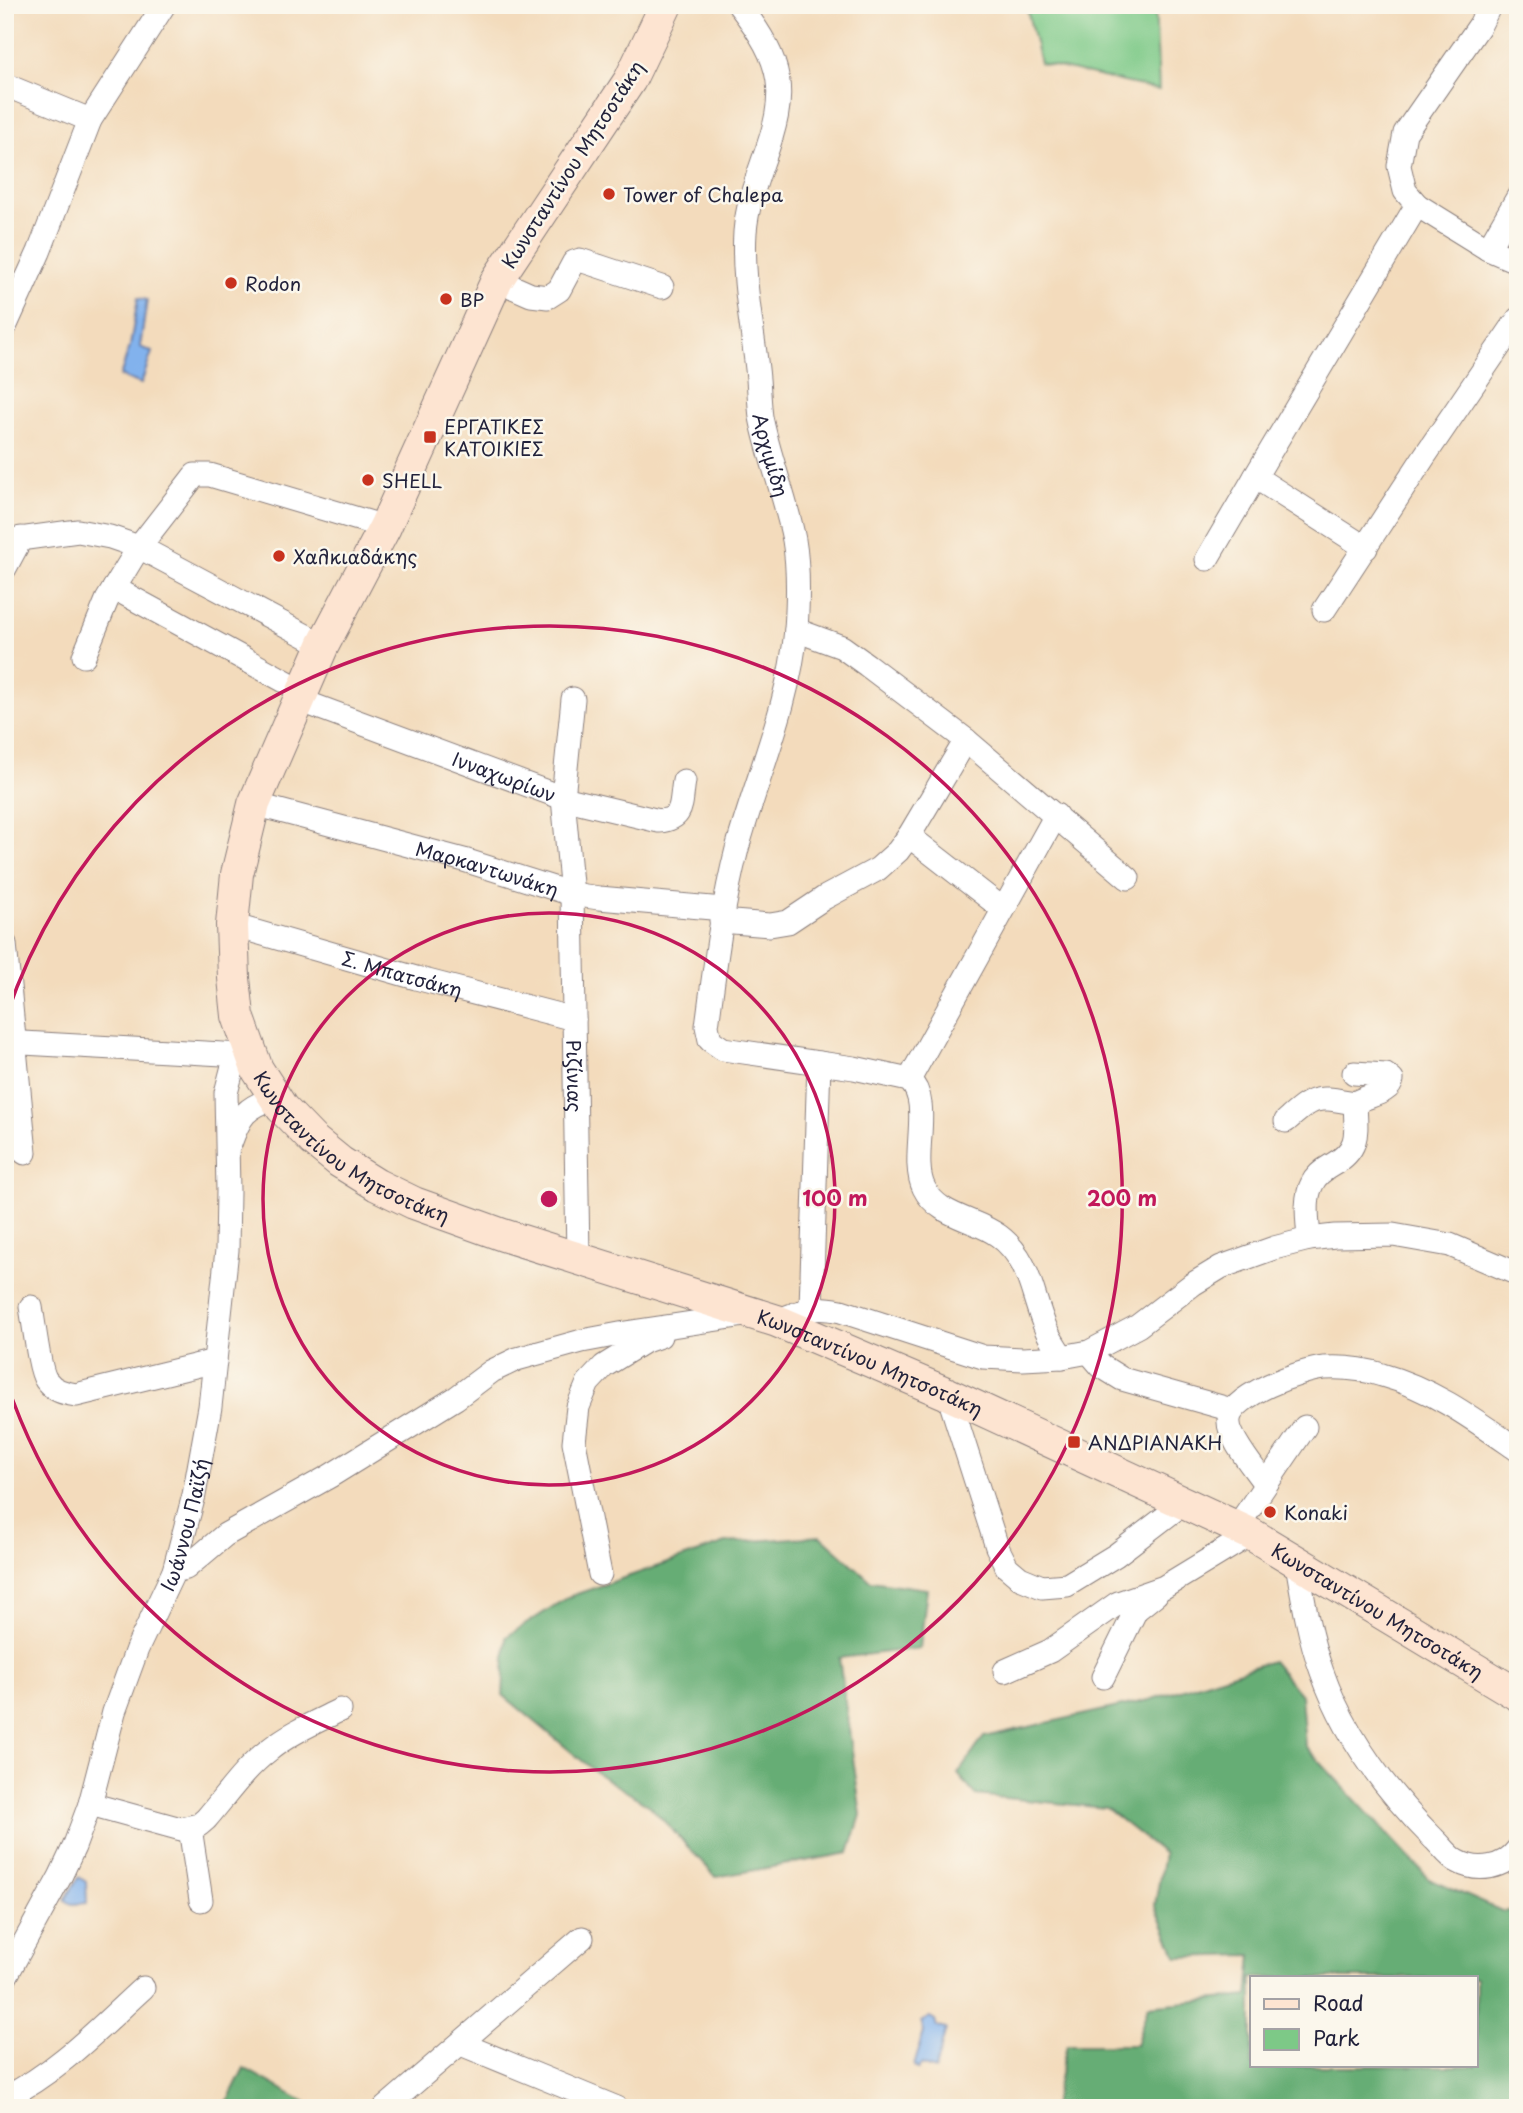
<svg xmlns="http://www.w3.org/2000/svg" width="1523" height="2113" viewBox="0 0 1523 2113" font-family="'Playpen Sans',sans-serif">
<rect width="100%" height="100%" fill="#fbf7ec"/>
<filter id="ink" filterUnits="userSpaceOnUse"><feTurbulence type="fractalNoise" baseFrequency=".0143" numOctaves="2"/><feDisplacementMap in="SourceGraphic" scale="14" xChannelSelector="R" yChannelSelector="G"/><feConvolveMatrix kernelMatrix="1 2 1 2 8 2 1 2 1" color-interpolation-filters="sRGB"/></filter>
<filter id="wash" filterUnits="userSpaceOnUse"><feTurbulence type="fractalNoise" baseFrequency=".00686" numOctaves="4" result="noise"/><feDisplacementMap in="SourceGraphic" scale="28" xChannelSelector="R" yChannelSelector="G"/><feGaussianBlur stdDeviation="1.57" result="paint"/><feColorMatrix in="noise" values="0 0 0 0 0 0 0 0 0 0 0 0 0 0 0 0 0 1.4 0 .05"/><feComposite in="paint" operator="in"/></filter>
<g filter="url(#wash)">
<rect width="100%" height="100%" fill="#f3dbbc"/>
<!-- green -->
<path fill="#7dc987" stroke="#507661" stroke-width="2" d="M 1026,5 L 1155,5 L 1159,90 L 1040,63 Z"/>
<!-- forest -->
<path fill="#66ad74" stroke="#446858" stroke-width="2" fill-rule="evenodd" d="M 821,1536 L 871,1581 L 927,1589 L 920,1648 L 839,1658 L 861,1815 L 849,1853 L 716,1877 L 650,1806 L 598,1774 L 503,1695 L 506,1637 L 568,1597 L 726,1543 Z
M 1272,1661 L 1301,1695 L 1305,1746 L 1429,1879 L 1504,1912 L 1518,1909 L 1518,2108 L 1052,2108 L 1067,2045 L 1136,2045 L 1148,2006 L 1248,1996 L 1252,1955 L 1177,1957 L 1155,1905 L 1164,1854 L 1106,1808 L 975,1795 L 958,1774 L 984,1737 L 1149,1700 ZM 1252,1978 L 1476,1978 L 1476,2066 L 1252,2066 Z
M 244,2068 L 305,2102 L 310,2108 L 224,2108 Z"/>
<!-- water -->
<path fill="#82b2ed" stroke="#526a94" stroke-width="2" d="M 138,298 L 147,300 L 140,347 L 152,352 L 141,384 L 120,376 L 130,346 Z
M 79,1877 L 86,1882 L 87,1903 L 72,1904 L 65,1900 Z
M 930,2017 L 935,2020 L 937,2027 L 946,2029 L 935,2070 L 921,2065 L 918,2069 L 914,2066 L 924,2032 L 921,2022 Z"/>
</g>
<g filter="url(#ink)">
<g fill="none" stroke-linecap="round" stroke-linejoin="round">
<!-- street casing -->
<g stroke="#8a7e7c" stroke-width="25">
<g id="street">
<path id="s1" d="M 739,5 C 784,63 789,92 763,161 C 755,184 747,207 745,232 C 742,278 752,325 757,369 C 759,385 759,401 761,417 C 769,458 786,498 794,540 C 799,569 798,600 796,629 C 790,704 757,776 737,849 C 722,907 715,966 707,1026 L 710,1040 L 723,1049 L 854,1068 L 909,1080 C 934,1102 909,1158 924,1188 C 938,1217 975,1218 999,1236 C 1031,1260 1031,1295 1046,1329 C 1050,1339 1057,1348 1062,1357"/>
<path d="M 1490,5 L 1480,25 L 1405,133 L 1399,166 L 1405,191 L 1417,205 L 1488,249 L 1518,262"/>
<path d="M 5,85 L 90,120"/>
<path d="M 1488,249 L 1518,197"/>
<path d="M 497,280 L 531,295 L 548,297 L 559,290 L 574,262 L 580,260 L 662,287"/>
<path d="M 5,327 L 39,252 L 90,120 L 164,5"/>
<path d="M 5,541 L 78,531 L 110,537 L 139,547 L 323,645"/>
<path d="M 1366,548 L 1255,477 L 1417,205"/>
<path d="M 1207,559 L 1255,477"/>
<path d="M 5,568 L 21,538"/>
<path d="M 114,588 L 303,691"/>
<path d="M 1324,610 L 1424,457 L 1518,319"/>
<path d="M 796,630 L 842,647 L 867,665 L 966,740 L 1128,878"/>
<path d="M 84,656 L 107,600 L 139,547 L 195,475 L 210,475 L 385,527"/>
<path id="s2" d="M 573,699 L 563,798 L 572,894 L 578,1257"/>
<path id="s3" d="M 299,700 L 563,798 L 659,821 C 685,819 680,803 684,781"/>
<path id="s4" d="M 254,804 L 464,860 L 572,894 L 599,898 L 723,909"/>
<path d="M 909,836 L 1003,909"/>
<path d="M 721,921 L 770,925 L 788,922 L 824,898 L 878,869 L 898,851 L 909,836 L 966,740"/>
<path id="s5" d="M 232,925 L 416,978 L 574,1019"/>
<path d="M 5,944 L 25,1153"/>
<path d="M 5,1042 L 241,1055"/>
<path d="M 909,1080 L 1056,815"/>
<path d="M 1286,1121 C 1316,1094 1317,1097 1355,1103"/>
<path d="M 230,1144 C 240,1116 245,1107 275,1098"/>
<path d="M 1309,1239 C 1308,1222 1304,1199 1312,1184 C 1316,1175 1323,1170 1332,1165 C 1361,1149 1356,1132 1355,1103 C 1367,1095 1390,1094 1392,1080 L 1386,1075 L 1354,1073"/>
<path d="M 31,1307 C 34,1323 39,1370 46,1380 C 54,1391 64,1393 76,1395 L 215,1361"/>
<path d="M 811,1307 L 819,1063"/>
<path d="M 777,1321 C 805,1310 811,1305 841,1311 L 983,1357 L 1023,1359 L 1062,1357 L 1089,1352 L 1138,1326 L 1193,1284 L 1221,1267 L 1274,1248 L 1309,1239 L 1335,1236 L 1393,1235 L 1450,1245 L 1518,1274"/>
<path d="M 1089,1352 L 1101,1366 L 1122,1379 L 1232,1410"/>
<path d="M 948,1394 L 997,1547 L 1007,1567 L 1020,1578 L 1042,1587 L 1067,1585 L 1116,1555 L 1185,1502"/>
<path d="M 1265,1484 C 1255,1469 1227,1437 1229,1420 C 1231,1395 1302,1370 1324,1368 C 1343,1367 1364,1369 1382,1375 C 1433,1389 1475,1420 1518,1450"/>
<path d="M 1237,1527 L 1305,1427"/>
<path d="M 1297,1563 C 1303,1599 1309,1637 1322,1672 C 1344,1735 1387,1792 1434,1839 C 1441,1845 1448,1856 1457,1861 C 1478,1873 1504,1868 1518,1849"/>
<path d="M 174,1571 L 186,1568 L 225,1535 L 330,1476 L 456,1398 L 492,1371 L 517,1359 L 582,1341 L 625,1333 L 752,1314"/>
<path d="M 600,1574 L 574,1442 L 578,1407 L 588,1383 L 604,1366 L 643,1342 L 660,1336"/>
<path d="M 1005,1671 L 1050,1651 L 1118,1603 L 1164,1587 L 1251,1534"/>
<path d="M 1103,1677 L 1136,1610 L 1156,1594"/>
<path d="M 90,1804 L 181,1829 L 199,1825 L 206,1819 C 226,1796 244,1769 269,1750 C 290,1733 316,1722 340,1710"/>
<path d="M 190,1828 L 201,1900"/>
<path id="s6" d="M 5,1978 L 60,1877 L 74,1847 L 90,1804 L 114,1712 L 137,1649 L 174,1571 L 194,1495 L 210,1407 L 227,1250 L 228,1191 L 226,1093 L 232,1070 L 247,1046"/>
<path d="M 461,2044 L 617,2108"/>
<path d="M 5,2098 C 58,2072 100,2027 143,1988"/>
<path d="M 385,2108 L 582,1938"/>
</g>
</g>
<!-- secondary casing -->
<g stroke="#8a7e7c" stroke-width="34">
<g id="secondary">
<path id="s7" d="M 666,5 L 630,80 L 497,280 L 385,527 L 323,645 L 254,804 L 237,874 L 232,925 L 234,978 L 238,1016 L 257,1069 L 282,1108 L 313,1140 L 340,1162 L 377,1185 L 414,1203 L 503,1235 L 777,1321 L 948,1394 L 1251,1534 L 1518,1695"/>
</g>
</g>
<!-- street -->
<use href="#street" stroke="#fff" stroke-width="23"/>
<!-- secondary -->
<use href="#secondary" stroke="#fde4d1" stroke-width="32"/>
</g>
</g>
<!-- distance rings -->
<g fill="none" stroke="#c2185b" stroke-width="3.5">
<circle cx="549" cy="1199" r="286"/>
<path d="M6 1017A573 573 0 1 1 6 1381"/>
</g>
<!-- markers -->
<g fill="#c8321e" stroke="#fbf7ec" stroke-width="2.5">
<circle cx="609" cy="194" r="7"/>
<circle cx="231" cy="283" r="7"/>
<circle cx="446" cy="299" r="7"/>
<rect x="423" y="430" width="14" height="14" rx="3.5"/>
<circle cx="368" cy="480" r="7"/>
<circle cx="279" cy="556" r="7"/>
<rect x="1067" y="1435" width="14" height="14" rx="3.5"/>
<circle cx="1270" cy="1512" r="7"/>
</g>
<g text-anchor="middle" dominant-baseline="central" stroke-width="5" stroke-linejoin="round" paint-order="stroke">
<!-- street labels -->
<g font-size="19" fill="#22223b" stroke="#fbf7ec">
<text transform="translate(572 164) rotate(-57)">Κωνσταντίνου Μητσοτάκη</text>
<text stroke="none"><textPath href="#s1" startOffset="467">Αρχιμίδη</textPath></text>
<text stroke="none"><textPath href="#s3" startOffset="219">Ινναχωρίων</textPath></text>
<text stroke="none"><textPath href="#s4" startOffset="242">Μαρκαντωνάκη</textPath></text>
<text stroke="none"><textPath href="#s5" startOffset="177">Σ. Μπατσάκη</textPath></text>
<text stroke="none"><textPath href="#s2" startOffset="378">Ριζίνιας</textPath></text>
<text stroke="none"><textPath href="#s7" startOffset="1298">Κωνσταντίνου Μητσοτάκη</textPath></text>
<text stroke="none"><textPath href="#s7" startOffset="1866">Κωνσταντίνου Μητσοτάκη</textPath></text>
<text stroke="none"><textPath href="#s6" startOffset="490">Ιωάννου Παϊζή</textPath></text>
<text stroke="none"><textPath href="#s7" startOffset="2432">Κωνσταντίνου Μητσοτάκη</textPath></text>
</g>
<!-- poi labels -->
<g font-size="19" fill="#22223b" stroke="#fbf7ec" text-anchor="start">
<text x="623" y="194">Tower of Chalepa</text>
<text x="245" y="283">Rodon</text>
<text x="460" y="299">BP</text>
<text x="444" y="426">ΕΡΓΑΤΙΚΕΣ<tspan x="444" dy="22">ΚΑΤΟΙΚΙΕΣ</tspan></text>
<text x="382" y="480">SHELL</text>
<text x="293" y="556">Χαλκιαδάκης</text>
<text x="1088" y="1442">ΑΝΔΡΙΑΝΑΚΗ</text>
<text x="1284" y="1512">Konaki</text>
</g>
</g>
<circle cx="549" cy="1199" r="10" fill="#c2185b" stroke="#fbf7ec" stroke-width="3.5"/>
<g font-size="21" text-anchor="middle" font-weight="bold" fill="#c2185b" stroke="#fbf7ec" stroke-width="5" stroke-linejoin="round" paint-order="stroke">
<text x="835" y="1206">100 m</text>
<text x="1122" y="1206">200 m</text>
</g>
<!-- margin -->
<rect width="1523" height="2113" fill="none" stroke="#fbf7ec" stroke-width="28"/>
<!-- legend -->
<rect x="1250" y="1976" width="228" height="91" fill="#fbf7ec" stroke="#a4a2a5" stroke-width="2"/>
<rect x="1264" y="1999" width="35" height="10" fill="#fde4d1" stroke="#a4a2a5" stroke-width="2"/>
<text x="1313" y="2011" font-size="21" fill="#22223b">Road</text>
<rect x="1264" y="2029" width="35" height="21" fill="#7dc987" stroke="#a4a2a5" stroke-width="2"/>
<text x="1313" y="2046" font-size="21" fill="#22223b">Park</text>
</svg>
